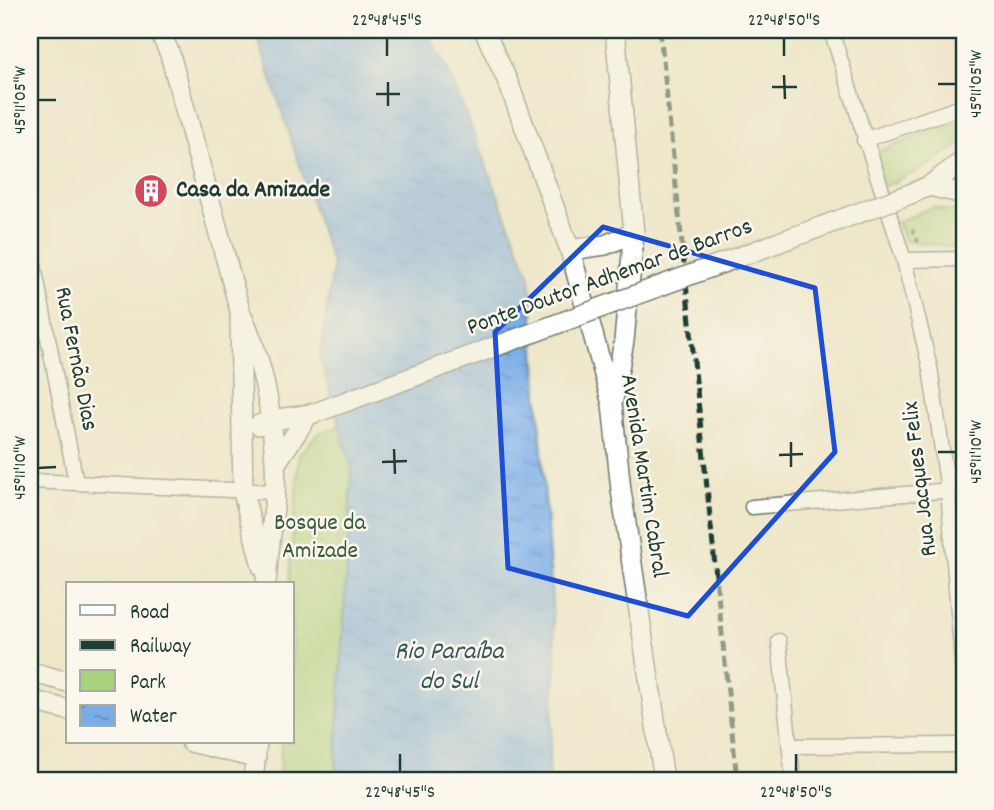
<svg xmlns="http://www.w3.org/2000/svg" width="994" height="810" viewBox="0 0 994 810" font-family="Dekko,sans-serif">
<defs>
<pattern id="water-ripples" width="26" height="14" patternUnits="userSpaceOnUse" patternTransform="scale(1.75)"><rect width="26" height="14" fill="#7aade7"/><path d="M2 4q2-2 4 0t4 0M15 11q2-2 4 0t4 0" fill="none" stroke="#638ebc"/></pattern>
</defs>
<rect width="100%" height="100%" fill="#fbf7ec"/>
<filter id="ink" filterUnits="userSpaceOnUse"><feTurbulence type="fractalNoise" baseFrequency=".0143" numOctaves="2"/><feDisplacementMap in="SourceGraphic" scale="14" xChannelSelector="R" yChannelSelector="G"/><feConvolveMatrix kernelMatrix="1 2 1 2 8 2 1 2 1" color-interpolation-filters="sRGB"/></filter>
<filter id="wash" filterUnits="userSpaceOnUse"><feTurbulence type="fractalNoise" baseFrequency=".00686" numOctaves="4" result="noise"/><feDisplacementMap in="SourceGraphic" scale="28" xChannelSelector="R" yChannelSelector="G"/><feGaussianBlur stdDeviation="1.57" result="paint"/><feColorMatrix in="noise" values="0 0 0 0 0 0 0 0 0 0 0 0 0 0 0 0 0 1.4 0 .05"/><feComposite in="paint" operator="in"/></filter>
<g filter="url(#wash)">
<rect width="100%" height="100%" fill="#eee7ca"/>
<!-- built -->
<path fill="#efd6bb" d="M 917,30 L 964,30 L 964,95 L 943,102 Z"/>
<!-- green -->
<path fill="#a8d27e" stroke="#648859" stroke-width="2" d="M 964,119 L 964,142 L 922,169 L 884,187 L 873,153 Z
M 932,207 L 964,214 L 964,248 L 905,241 L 897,222 Z
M 340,426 L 352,468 L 335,780 L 279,780 L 281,742 L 292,742 L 292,584 L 289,584 L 299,455 L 318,433 Z"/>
<!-- water -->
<path fill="url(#water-ripples)" stroke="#4c758e" stroke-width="2" d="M 255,30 L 427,30 L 451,77 L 530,276 L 556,661 L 548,780 L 335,780 L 352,468 L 320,357 L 333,267 Z"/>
<g id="blocks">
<!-- building -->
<path fill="#d9a389" d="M 155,177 L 161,202 L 146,206 L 141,179 Z"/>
</g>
</g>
<g filter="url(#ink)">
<use href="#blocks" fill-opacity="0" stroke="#677868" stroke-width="2"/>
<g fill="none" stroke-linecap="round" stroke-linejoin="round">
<!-- street casing -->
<g stroke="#677868" stroke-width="17">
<path id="street" d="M 831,30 L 904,260 L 930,368 L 948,490 L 964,685
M 864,140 L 964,106
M 30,245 L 76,482
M 904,260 L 964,259
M 30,481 L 273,492
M 752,507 L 964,489
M 779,641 L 793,780
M 790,746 L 964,745"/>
</g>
<!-- secondary casing -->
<g stroke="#677868" stroke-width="22">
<path id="secondary" d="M 159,30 L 170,54 L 240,311 C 262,357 272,411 275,461 C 278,501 268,544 266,584
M 484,30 L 508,82 L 570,250 L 612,404 L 621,490 L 664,780
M 929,186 L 964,194
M 910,194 L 929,186 L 964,160
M 570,250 L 605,245 L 634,233
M 240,318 L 243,492 L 262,566
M 613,400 L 624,341 L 634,233 L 615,30
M 259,425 C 279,415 302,419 323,410
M 276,463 L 307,417
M 30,672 L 68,682
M 30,700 L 68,710
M 191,742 L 256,758
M 253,780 L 257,742"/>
</g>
<!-- path -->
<path stroke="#677868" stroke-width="3.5" stroke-dasharray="5 5" stroke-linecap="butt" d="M 912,229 L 919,244"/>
<!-- street -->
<use href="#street" stroke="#fff" stroke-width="14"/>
<!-- secondary -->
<use href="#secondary" stroke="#fff" stroke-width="19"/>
<!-- rail -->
<path stroke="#1f3d34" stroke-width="5" stroke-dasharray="10 5" stroke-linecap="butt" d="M 660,30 L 737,780"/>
<!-- secondary-bridge casing -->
<g stroke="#677868" stroke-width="22" stroke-linecap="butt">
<path id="secondary-bridge" d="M 323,410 L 910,194"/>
</g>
<!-- secondary-bridge -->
<use href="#secondary-bridge" stroke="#fff" stroke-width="19"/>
</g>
</g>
<!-- marked area -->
<path d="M0 0H994V810H0ZM 603,227 L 815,288 L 835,452 L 688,616 L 508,568 L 495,332 Z" fill="#eee7ca" fill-opacity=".55" fill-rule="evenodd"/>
<path fill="none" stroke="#1d4ed8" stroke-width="5" stroke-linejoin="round" d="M 603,227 L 815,288 L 835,452 L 688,616 L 508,568 L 495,332 Z"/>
<!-- ticks -->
<path fill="none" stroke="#1f3d34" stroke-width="2.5" d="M 387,38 L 387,56M 784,38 L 784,56M 784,75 L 785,99M 388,82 L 388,106M 938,84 L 956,84M 772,87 L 797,87M 376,94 L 400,94M 38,100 L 56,100M 791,442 L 791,467M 394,449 L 395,474M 938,452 L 956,452M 779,455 L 803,454M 382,462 L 407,461M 38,468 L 56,467M 400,754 L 400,772M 796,754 L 796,772"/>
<!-- icons -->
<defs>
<g id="building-disc" transform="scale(1.75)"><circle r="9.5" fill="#d1495b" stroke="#fbf7ec"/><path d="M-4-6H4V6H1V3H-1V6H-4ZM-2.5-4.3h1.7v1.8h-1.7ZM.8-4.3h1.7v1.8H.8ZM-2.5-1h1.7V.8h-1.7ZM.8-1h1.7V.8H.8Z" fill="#fff"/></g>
</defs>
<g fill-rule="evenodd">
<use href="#building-disc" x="151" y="191"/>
</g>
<g text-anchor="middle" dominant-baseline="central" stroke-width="5" stroke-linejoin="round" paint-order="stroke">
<!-- poi labels -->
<g font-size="24" font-weight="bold" fill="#1f3d34" stroke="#fbf7ec" text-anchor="start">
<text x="176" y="191">Casa da Amizade</text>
</g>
<!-- street labels -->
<g font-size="24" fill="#1f3d34" stroke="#fbf7ec">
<text transform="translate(610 278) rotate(-20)">Ponte Doutor Adhemar de Barros</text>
<text transform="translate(75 359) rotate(79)">Rua Fernão Dias</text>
<text transform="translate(643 476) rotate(81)">Avenida Martim Cabral</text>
<text transform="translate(921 479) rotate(-97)">Rua Jacques Felix</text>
</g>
<!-- park labels -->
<g font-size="24" fill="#3a5b43" stroke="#fbf7ec">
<text x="320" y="524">Bosque da<tspan x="320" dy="28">Amizade</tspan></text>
</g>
<!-- water labels -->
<g font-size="26" font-style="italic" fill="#365961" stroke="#fbf7ec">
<text x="449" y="652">Rio Paraíba<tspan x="449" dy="30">do Sul</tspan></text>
</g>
</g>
<!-- margin -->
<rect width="994" height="810" fill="none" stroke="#fbf7ec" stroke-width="77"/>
<!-- legend -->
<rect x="66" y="582" width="228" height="161" fill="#fbf7ec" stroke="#a3ada2" stroke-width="2"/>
<rect x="80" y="605" width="35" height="10" fill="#ffffff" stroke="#a3ada2" stroke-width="2"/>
<text x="130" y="618" font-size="21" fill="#1f3d34">Road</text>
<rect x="80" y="640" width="35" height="10" fill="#1f3d34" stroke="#a3ada2" stroke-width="2"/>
<text x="130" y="652" font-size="21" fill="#1f3d34">Railway</text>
<rect x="80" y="670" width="35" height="21" fill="#a8d27e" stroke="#a3ada2" stroke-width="2"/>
<text x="130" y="688" font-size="21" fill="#1f3d34">Park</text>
<rect x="80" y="705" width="35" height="21" fill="url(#water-ripples)" stroke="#a3ada2" stroke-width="2"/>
<text x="130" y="722" font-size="21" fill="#1f3d34">Water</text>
<rect x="38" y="38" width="918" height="734" fill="none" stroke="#1f3d34" stroke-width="2.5"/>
<g font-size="18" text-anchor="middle" fill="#1f3d34">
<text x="387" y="25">22°48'45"S</text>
<text x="784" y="25">22°48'50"S</text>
<text transform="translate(975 84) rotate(-90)" y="6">45°11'05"W</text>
<text transform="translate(19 100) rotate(-90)" y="6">45°11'05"W</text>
<text transform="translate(975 452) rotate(-90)" y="6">45°11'10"W</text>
<text transform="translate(19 468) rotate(-90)" y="6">45°11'10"W</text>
<text x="400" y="797">22°48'45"S</text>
<text x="796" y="797">22°48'50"S</text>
</g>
</svg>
